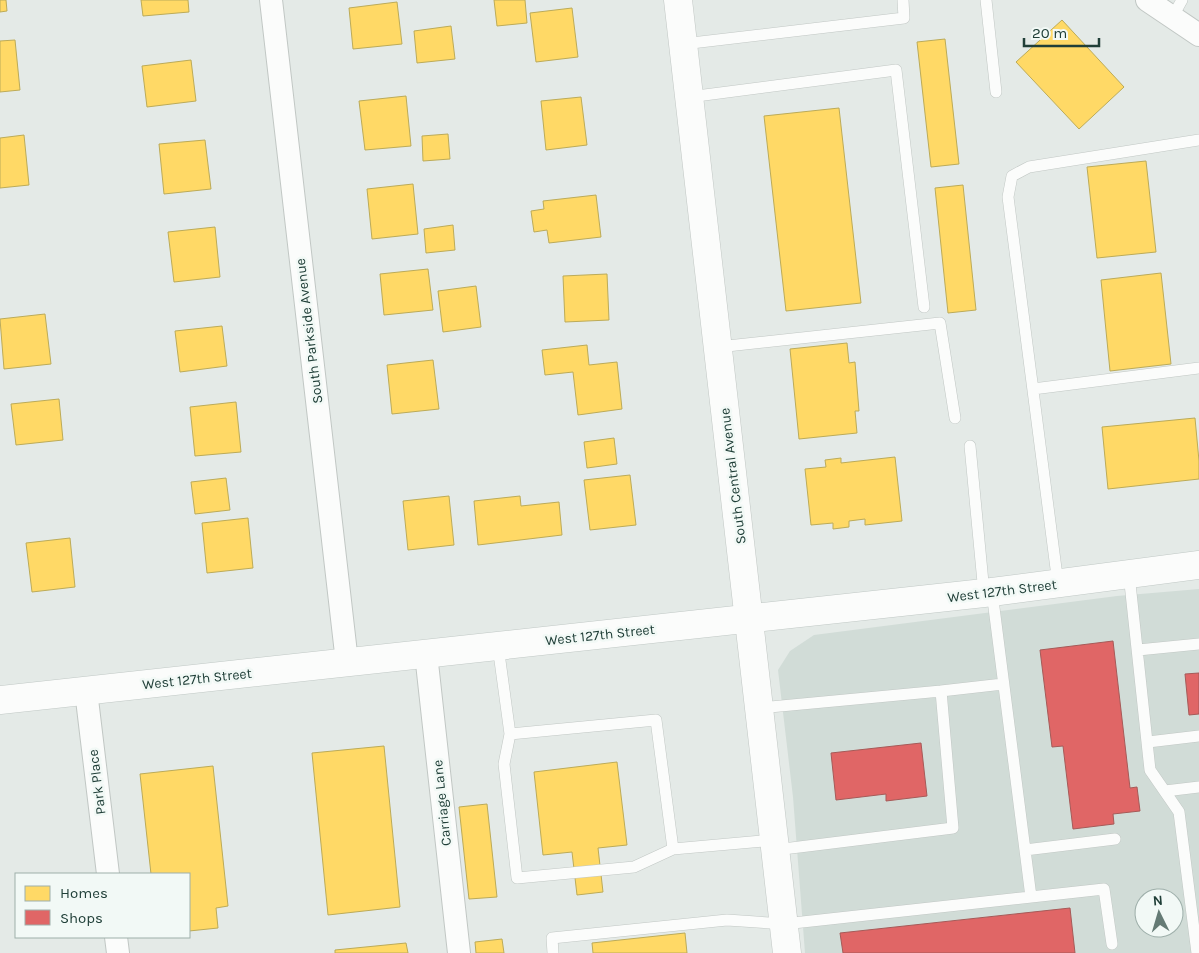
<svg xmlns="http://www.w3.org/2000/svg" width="1199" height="953" viewBox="0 0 1199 953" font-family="Karla,sans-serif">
<rect width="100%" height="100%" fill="#e4eae7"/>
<!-- built -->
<path fill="#d1dcd7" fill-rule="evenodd" d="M 1199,589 L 1199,953 L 805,953 L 793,797 L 778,670 L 790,651 L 814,635 L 1117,596 ZM 1144,898 L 1174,898 L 1174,928 L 1144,928 Z"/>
<!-- homes -->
<path fill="#ffd966" stroke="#bcab58" d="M 0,0 L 6,0 L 7,11 L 0,12 Z
M 141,0 L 188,0 L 189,12 L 143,16 Z
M 494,0 L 525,0 L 527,23 L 497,26 Z
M 397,2 L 402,44 L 353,49 L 349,8 Z
M 572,8 L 578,57 L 536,62 L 530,13 Z
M 1062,20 L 1124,87 L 1079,129 L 1016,62 Z
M 451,26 L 455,59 L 417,63 L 414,31 Z
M 945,39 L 959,164 L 931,167 L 917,42 Z
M 15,40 L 20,90 L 0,92 L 0,41 Z
M 191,60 L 196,101 L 147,107 L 142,66 Z
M 406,96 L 411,146 L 365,150 L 359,101 Z
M 581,97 L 587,145 L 546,150 L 541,101 Z
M 839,108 L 861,303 L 786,311 L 764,116 Z
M 448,134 L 450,159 L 423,161 L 422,136 Z
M 24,135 L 29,185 L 0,188 L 0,138 Z
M 205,140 L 211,189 L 164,194 L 159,144 Z
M 1146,161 L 1156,252 L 1097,258 L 1087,167 Z
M 413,184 L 418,234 L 372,239 L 367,189 Z
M 963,185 L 976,310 L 948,313 L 935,188 Z
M 596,195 L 601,237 L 549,243 L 547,230 L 534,232 L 531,211 L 544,209 L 543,201 Z
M 453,225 L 455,250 L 426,253 L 424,229 Z
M 215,227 L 220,277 L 174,282 L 168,232 Z
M 428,269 L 433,310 L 384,315 L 380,274 Z
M 1161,273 L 1171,364 L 1110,371 L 1101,280 Z
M 607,274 L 609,320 L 565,322 L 563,276 Z
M 476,286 L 481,327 L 443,332 L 438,291 Z
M 45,314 L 51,364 L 4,369 L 0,319 Z
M 222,326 L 227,366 L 180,372 L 175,331 Z
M 847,343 L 849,363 L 855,362 L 859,411 L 855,411 L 857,433 L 799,439 L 790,349 Z
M 587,345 L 589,365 L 617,362 L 622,409 L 578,415 L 573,372 L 545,375 L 542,350 Z
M 433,360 L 439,409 L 392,414 L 387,365 Z
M 59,399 L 63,440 L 16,445 L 11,404 Z
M 236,402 L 241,452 L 195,456 L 190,407 Z
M 1195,418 L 1199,461 L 1199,479 L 1108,489 L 1102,427 Z
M 614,438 L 617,464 L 587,468 L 584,442 Z
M 895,457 L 902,521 L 865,525 L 865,519 L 849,521 L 849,527 L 833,529 L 833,523 L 811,525 L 805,469 L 826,467 L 825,460 L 841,458 L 841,463 Z
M 630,475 L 636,525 L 590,530 L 584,480 Z
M 226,478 L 230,510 L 195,514 L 191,482 Z
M 449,496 L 454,545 L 408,550 L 403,501 Z
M 520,496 L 521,506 L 559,502 L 562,535 L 478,545 L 474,501 Z
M 248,518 L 253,568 L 207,573 L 202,523 Z
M 70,538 L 75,587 L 32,592 L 26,543 Z
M 384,746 L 400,907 L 328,915 L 312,753 Z
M 617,762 L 627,845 L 598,848 L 603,892 L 577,895 L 572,852 L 543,855 L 534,772 Z
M 213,766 L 228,906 L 216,908 L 218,928 L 189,931 L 189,874 L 151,874 L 140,774 Z
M 487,804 L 497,897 L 469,899 L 459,807 Z
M 685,933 L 687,953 L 593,953 L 592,943 Z
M 502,939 L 504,953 L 476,953 L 475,942 Z
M 406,943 L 408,953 L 335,953 L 335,950 Z"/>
<!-- shops -->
<path fill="#e06666" stroke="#a65a58" d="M 1113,641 L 1130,788 L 1137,787 L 1140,811 L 1113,814 L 1114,824 L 1073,829 L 1063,746 L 1052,747 L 1040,650 Z
M 1199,673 L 1199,714 L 1189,715 L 1185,674 Z
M 921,743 L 927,796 L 886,801 L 886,794 L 836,800 L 831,753 Z
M 1070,908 L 1075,953 L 843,953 L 840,933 Z"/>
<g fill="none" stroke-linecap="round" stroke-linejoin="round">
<!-- service casing -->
<g stroke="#c1c7c4" stroke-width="12">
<path id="service" d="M 986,0 L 996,92
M 1173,16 L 1182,0
M 683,44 L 904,18 L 903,0
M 689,97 L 896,70 L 924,307
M 718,347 L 940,323 L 955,418
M 1033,389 L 1199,368
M 970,446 L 984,593
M 1129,574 L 1150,770 L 1179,812 L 1197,953
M 1058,584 L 1008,197 L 1012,176 L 1029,167 L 1199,140
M 992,592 L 1031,897
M 498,646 L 510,734 L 656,720 L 673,849 L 774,840
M 1138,650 L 1199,644
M 941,691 L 1003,684
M 759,708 L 941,691 L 953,828 L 775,850
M 510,734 L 504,764 L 517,878 L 634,867 L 673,849
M 1148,742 L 1199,736
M 1165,791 L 1199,787
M 1025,850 L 1115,839
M 553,953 L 552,938 L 727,920 L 784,924 L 1104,889 L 1112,944"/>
</g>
<!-- minor casing -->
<g stroke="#c1c7c4" stroke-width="24">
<path id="minor" d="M 271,0 L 347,662
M 1147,0 L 1199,35
M 426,654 L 459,953
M 86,691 L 108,874
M 116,937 L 118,953"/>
</g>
<!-- tertiary casing -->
<g stroke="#c1c7c4" stroke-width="29">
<path id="tertiary" d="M 678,0 L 787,953"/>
</g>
<!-- secondary casing -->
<g stroke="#c0c8c5" stroke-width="29">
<path id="secondary" d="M 0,700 L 984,593 L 1199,565"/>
</g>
<!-- service -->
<use href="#service" stroke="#fbfcfb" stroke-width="11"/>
<!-- minor -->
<use href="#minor" stroke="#fbfcfb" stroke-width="22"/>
<!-- tertiary -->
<use href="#tertiary" stroke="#fbfcfb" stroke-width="28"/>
<!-- secondary -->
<use href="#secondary" stroke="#fbfcfb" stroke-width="28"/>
</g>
<g text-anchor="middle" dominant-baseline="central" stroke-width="5" stroke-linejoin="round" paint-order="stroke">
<!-- street labels -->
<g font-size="14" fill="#203f38" stroke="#f2f9f6">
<text transform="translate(309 331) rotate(-97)">South Parkside Avenue</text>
<text transform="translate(733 476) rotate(-97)">South Central Avenue</text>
<text transform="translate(1002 591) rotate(-7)">West 127th Street</text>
<text transform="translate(600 635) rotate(-6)">West 127th Street</text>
<text transform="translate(197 679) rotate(-6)">West 127th Street</text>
<text transform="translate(97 782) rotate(-97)">Park Place</text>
<text transform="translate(442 803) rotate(-96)">Carriage Lane</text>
</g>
</g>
<!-- legend -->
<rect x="15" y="873" width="175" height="65" fill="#f2f9f6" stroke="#9eafaa"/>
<rect x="25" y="886" width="25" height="15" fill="#ffd966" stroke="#9eafaa"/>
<text x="60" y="898" font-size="15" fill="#203f38">Homes</text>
<rect x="25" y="910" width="25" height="15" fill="#e06666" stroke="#9eafaa"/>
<text x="60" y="923" font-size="15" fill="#203f38">Shops</text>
<!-- north arrow -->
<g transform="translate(1159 913) rotate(355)"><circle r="24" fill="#f2f9f6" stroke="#9eafaa"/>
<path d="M0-4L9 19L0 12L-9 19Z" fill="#657b75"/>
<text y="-8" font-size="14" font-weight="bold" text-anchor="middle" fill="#203f38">N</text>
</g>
<!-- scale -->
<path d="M1024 38v8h75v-8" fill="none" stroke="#203f38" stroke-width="2.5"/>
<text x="1032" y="38" font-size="15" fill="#203f38" stroke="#f2f9f6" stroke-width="4" paint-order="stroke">20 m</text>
</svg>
